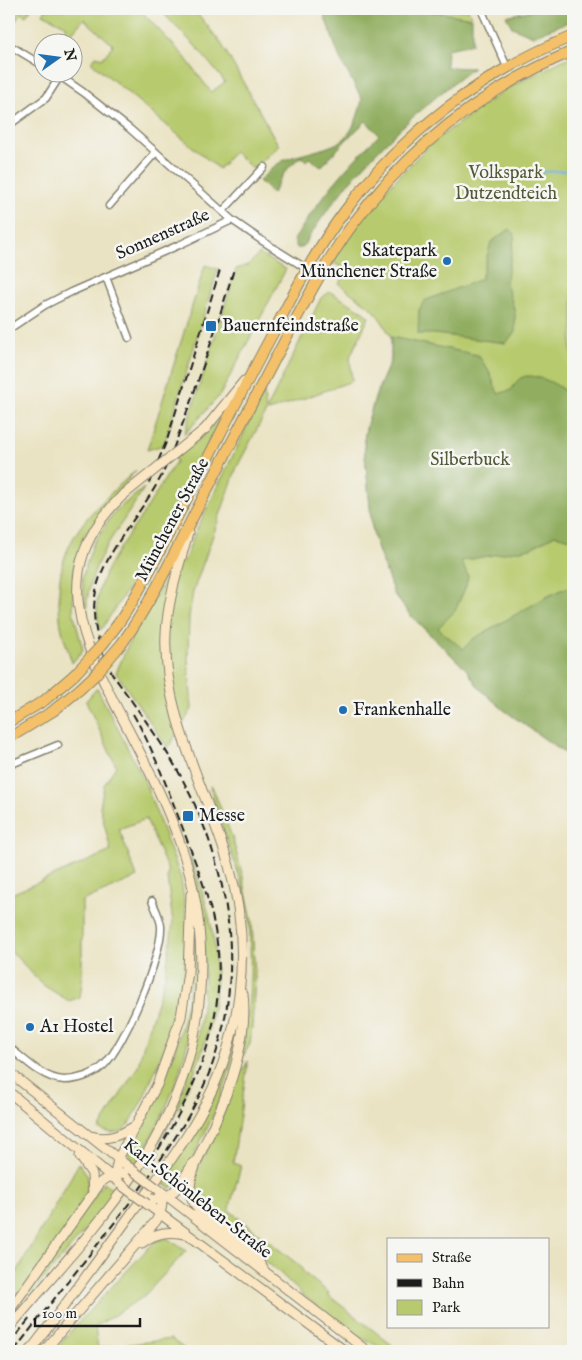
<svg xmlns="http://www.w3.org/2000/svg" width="582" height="1360" viewBox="0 0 582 1360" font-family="'IM FELL English',serif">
<rect width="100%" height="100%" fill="#f6f6f2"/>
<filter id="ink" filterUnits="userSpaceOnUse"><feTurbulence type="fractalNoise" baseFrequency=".02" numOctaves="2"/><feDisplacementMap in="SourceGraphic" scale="10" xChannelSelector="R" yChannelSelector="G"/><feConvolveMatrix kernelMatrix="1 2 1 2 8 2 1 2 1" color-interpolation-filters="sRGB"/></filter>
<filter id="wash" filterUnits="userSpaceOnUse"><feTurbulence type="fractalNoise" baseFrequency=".0096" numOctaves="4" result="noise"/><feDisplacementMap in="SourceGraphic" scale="20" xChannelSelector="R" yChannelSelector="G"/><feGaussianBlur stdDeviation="1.12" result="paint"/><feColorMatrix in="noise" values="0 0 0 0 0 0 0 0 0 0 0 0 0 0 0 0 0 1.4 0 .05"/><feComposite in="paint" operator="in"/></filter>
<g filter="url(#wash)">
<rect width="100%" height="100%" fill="#eae3c3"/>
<!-- green -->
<path fill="#b7ca6d" stroke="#6a7344" d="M 9,9 L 31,9 L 26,16 L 21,13 L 15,22 L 9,18 Z
M 46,9 L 139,9 L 184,56 L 211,92 L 225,82 L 198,49 L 159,9 L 194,9 L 221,43 L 279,146 L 253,169 L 234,152 L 219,169 L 91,62 L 96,56 L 103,58 L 113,45 L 84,19 L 69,36 L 63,32 L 67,26 L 43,14 Z
M 417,9 L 468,9 L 472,18 Z
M 573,55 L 573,328 L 571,348 L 573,366 L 573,759 L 504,710 L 479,688 L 467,670 L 411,616 L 394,594 L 376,544 L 372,527 L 365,455 L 364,440 L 367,424 L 377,392 L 391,360 L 391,337 L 383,323 L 374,310 L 339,284 L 347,270 L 332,262 L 337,252 L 375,201 L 431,143 L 506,89 Z
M 259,254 L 286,269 L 220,395 L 184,435 L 236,269 L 248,265 Z
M 205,265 L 218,269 L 164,445 L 147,450 Z
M 330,292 L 361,310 L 369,317 L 350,357 L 352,381 L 266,412 L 237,467 L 193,592 L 189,616 L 188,658 L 192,709 L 168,748 L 116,673 L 130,640 L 172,568 L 185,559 L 195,533 L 264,392 L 266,411 L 321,298 Z
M 224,413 L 226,414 L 200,465 L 138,573 L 101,630 C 84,586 123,545 145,511 C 155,495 165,478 176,462 L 175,458 L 204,435 Z
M 136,470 L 83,537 L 74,571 L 73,611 L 83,650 L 72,663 C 68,649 61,633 60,618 C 52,543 86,516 136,470 Z
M 144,488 C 117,535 83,564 87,623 L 82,578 L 93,544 L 114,512 Z
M 97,688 L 144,780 L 181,878 L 187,922 L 187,954 L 180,1005 L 172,1031 L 143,1099 L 130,1123 L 122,1131 L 111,1133 L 99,1129 L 138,1066 L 145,1040 L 165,977 L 173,923 L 167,877 L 168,871 L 146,819 L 119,829 L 137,877 L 82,901 L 82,983 L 80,997 L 69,1001 L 43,985 L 9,949 L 9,895 L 111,851 L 100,807 L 104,785 L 116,766 L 86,701 Z
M 210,786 L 212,786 L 232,837 L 243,877 L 252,921 L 255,978 L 252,1026 L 250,1044 L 239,1063 C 248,1021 252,984 250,941 C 250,925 249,908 244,892 C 234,856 219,823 210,786 Z
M 191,858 C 202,890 213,921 215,954 C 221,1023 193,1083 160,1141 C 167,1127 174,1113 179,1099 C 210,1020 211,940 190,859 Z
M 193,923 L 194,923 C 196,947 197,971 195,996 C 190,1055 168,1113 136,1163 L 128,1155 C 142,1127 157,1099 168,1069 C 186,1022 194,973 193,923 Z
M 239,1023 C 240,1028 237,1038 236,1044 C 228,1082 214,1116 197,1149 C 190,1163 183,1177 171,1188 L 161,1182 C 180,1153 201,1124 216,1092 C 226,1070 233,1046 239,1023 Z
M 248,1061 L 233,1163 L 241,1166 L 229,1210 L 300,1266 L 304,1273 L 329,1293 L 328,1295 L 392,1345 L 388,1350 L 355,1336 L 305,1297 L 280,1273 L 199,1206 L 194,1197 L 194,1177 L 221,1119 L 232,1089 Z
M 79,1163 L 88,1176 L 87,1194 L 92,1199 L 104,1183 L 117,1192 L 9,1321 L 9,1286 Z
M 167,1238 L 186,1251 L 143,1297 L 95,1327 L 98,1348 L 171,1339 L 187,1351 L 54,1351 L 76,1325 L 154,1242 Z"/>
<!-- forest -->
<path fill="#91ae60" stroke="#56653e" d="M 322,9 L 417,9 L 472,18 L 472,44 L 447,49 L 446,67 L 473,68 C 404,120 348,174 302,248 L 297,248 L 294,240 C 318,200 346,167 379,135 L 366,121 L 346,140 L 321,167 L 309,158 L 306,161 L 302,157 C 289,163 277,182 273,194 L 259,181 C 268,172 275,164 287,159 C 300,154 335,148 345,138 C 354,129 360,111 362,99 L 340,59 Z
M 536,9 L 573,9 L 573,20 L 533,36 L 512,27 L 506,16 Z
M 510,229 L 515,234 L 506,283 L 515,312 L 515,332 L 506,343 L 434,334 L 418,334 L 419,310 L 424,301 L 481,279 L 491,242 Z
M 391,337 L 478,355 L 490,373 L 498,394 L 511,390 C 514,386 517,380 521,378 C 531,371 560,384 567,394 C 573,401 571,408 570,417 L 573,418 L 573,542 L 571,539 L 555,535 L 531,548 L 461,561 L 468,576 L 466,586 L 455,611 L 438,628 L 463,649 L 473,639 L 548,596 L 573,585 L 573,735 L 564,741 L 573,747 L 573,759 L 504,710 L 479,688 L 467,670 L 411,616 L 394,594 L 376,544 L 372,527 L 365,455 L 364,440 L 367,424 L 377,392 L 391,360 Z"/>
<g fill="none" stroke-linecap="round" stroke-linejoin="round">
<!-- stream -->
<path stroke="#73ace3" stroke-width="2" d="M 520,177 L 545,172 L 573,170"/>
</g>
</g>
<g filter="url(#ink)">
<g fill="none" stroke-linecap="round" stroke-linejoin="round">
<!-- street casing -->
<g stroke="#838070" stroke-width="9">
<path id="street" d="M 481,9 L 507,67
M 9,45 L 42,65
M 54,72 L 83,92 L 130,129 L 232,220 L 264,242 L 307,269
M 9,125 L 46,98 L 60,76
M 109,206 L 156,152
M 223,211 L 264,167
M 106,277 L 129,338
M 9,329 L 45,305 L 71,292 L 179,245 L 232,220
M 9,765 L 58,745
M 9,1047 C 24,1059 43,1079 64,1080 C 77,1080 93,1075 103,1066 C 124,1047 163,954 161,926 C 160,917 155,908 152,901"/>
</g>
<!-- secondary casing -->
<g stroke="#838070" stroke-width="11">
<path id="secondary" d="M 205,429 L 244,381
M 243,994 C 248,1036 231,1086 214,1124 C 206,1143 194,1162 191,1181 C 188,1193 192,1201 199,1210 L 253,1253 L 265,1272
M 9,1072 L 131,1169
M 9,1092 L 113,1178
M 91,1136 C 109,1141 120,1135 135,1126
M 80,1156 L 92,1174 L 93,1194
M 117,1181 L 116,1169 L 118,1159 L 157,1085 L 181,1017 L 188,972 L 191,894
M 158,1189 L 367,1351
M 151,1199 C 173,1203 183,1179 193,1163
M 147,1204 L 345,1351
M 142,1243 C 156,1232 168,1231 185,1234
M 9,1311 L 101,1182 L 116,1172 L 127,1174
M 9,1328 C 82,1240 165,1161 192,1045 C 207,979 203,907 180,843 C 166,803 147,766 128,729 C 85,647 43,573 122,496
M 30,1351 C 65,1305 100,1258 134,1210 C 157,1179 181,1148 200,1114 C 242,1038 253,949 229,866 C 207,790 162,715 166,633 C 168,598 179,566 188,533
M 44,1351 L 156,1221 C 162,1211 164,1202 160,1192"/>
</g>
<!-- primary casing -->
<g stroke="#838070" stroke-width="12">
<path id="primary" d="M 118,624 C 143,587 162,546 183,506 C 213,449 242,390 273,333 C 295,291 316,249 345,211 C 403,133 483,72 573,36
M 123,642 C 151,602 172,558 194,515 C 224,458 253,400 284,342 C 305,302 326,261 353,224 C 410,147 485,88 573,51
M 9,722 L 45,700 L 74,675
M 9,738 L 53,711 L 80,689"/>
</g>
<!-- street -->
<use href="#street" stroke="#fff" stroke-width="6"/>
<!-- secondary -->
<use href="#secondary" stroke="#fbe6c3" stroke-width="9"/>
<!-- primary -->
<use href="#primary" stroke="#f4c16a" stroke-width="10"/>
<!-- rail -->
<path stroke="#1c1c1c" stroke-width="2" stroke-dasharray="8 4" stroke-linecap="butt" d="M 149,483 L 167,440 L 220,270
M 133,714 C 154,750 168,790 183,829 C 195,862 209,895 215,930 C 231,1017 194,1096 147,1167
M 9,1344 L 31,1317
M 14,1351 C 70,1276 134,1205 183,1125 C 253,1012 240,884 178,771 C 159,738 135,706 113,675 C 99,648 90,622 96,591 C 104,551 144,511 163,473 C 173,451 181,428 189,406 C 206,360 220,315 234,269"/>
<!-- secondary-bridge casing -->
<g stroke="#838070" stroke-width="11" stroke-linecap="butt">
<path id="secondary-bridge" d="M 122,496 L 205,429
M 131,1169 L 158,1189
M 120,1184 L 147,1204"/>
</g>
<!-- primary-bridge casing -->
<g stroke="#838070" stroke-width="12" stroke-linecap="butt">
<path id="primary-bridge" d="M 74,675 L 102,645 L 118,624
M 80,689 L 96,674 L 123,642"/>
</g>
<!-- secondary-bridge -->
<use href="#secondary-bridge" stroke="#fbe6c3" stroke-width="9"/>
<!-- primary-bridge -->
<use href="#primary-bridge" stroke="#f4c16a" stroke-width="10"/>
</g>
</g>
<!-- markers -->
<g fill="#1f6fb2" stroke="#f6f6f2" stroke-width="2">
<circle cx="447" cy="261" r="5"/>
<rect x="205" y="320" width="12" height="12" rx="2.5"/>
<circle cx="343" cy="710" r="5"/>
<rect x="182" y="810" width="12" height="12" rx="2.5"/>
<circle cx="30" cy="1027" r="5"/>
</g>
<g text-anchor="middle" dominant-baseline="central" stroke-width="5" stroke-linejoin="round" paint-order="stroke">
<!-- park labels -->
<g font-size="18" fill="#525938" stroke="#f6f6f2">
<text x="506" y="173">Volkspark<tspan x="506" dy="21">Dutzendteich</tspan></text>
<text x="470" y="460">Silberbuck</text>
</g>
<!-- street labels -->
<g font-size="18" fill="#1c1c1c" stroke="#f6f6f2">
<text transform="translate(163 235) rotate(-24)">Sonnenstraße</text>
<text transform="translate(173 520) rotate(-62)">Münchener Straße</text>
<text transform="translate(197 1199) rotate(38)">Karl-Schönleben-Straße</text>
</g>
<!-- poi labels -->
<g font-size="18" fill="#1c1c1c" stroke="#f6f6f2" text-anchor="start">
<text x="437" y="251" text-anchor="end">Skatepark<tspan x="437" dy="21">Münchener Straße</tspan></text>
<text x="222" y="326">Bauernfeindstraße</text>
<text x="353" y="710">Frankenhalle</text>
<text x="199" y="816">Messe</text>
<text x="40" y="1027">A1 Hostel</text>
</g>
</g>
<!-- margin -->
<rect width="582" height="1360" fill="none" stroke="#f6f6f2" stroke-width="30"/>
<!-- legend -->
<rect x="387" y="1238" width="162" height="90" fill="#f6f6f2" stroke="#9f9f9c"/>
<rect x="397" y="1254" width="25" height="8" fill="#f4c16a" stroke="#9f9f9c"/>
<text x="432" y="1262" font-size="15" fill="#1c1c1c">Straße</text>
<rect x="397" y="1279" width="25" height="8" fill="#1c1c1c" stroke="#9f9f9c"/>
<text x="432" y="1288" font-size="15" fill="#1c1c1c">Bahn</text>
<rect x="397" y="1300" width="25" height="15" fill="#b7ca6d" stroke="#9f9f9c"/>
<text x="432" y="1312" font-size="15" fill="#1c1c1c">Park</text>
<!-- north arrow -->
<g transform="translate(58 58) rotate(76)"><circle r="24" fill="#f6f6f2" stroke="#9f9f9c"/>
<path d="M0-4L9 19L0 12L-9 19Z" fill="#1f6fb2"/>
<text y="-8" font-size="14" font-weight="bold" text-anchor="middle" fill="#1c1c1c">N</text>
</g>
<!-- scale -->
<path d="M35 1318v8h105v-8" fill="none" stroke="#1c1c1c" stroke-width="2.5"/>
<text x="42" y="1318" font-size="15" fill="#1c1c1c" stroke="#f6f6f2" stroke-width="4" paint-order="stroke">100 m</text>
</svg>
